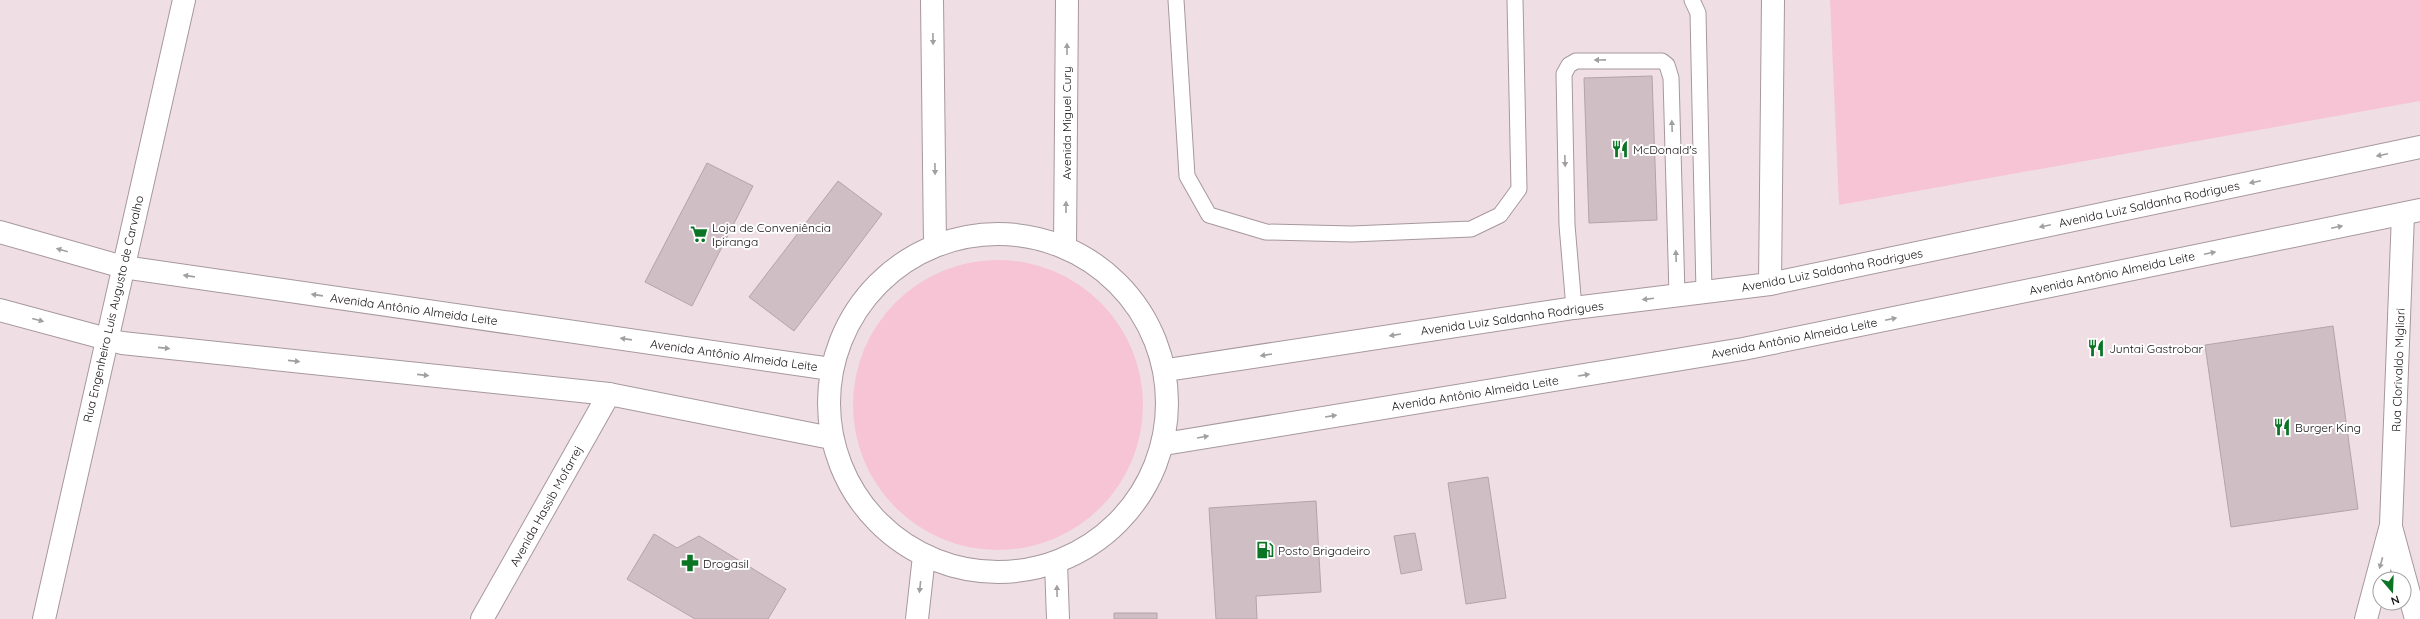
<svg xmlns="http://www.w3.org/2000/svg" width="2420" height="619" viewBox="0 0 2420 619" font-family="Quicksand,sans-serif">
<rect width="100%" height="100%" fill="#efdfe4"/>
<!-- green -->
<path fill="#f6c4d5" d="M 1830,0 L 2420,0 L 2420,101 L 1839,205 Z
M853 405a145 145 0 1 1 290 0a145 145 0 1 1-290 0Z"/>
<!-- building -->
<path fill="#cfbfc4" stroke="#b3a4a9" d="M 1652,76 L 1657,220 L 1589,223 L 1584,78 Z
M 707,163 L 753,186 L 692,306 L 645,282 Z
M 838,181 L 882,214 L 794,331 L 749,297 Z
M 2333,326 L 2358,509 L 2231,527 L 2205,345 Z
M 1488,477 L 1506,598 L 1466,604 L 1448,483 Z
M 1316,501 L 1321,592 L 1256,596 L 1257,619 L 1216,619 L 1209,508 Z
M 1415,533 L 1422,570 L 1401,574 L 1394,536 Z
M 654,534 L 677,548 L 699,536 L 786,589 L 768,619 L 695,619 L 627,579 Z
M 1114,613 L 1157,613 L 1157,619 L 1114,619 Z"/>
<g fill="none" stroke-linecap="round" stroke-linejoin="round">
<!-- lane casing -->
<g stroke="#a7989c" stroke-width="17">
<path id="lane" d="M 1176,0 L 1187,176 L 1209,215 L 1266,232 L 1352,234 L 1471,229 L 1500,215 L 1519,189 L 1515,0
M 1692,0 L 1698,13 L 1704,292
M 1574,308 L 1567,225 L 1564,74 L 1569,65 L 1576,61 L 1662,61 L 1667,65 L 1671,78 L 1677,295"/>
</g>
<!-- street casing -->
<g stroke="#a7989c" stroke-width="24">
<path id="street" d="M 1770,284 L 1773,0
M 2391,527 L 2416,619
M 44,619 L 184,0
M 482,619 L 609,394
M 2366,619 L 2391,525 L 2403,214"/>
</g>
<!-- secondary casing -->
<g stroke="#a7989c" stroke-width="24">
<path id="secondary" d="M 932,0 L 935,245
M 0,232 L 123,267 L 831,369
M829 403a169 169 0 1 1 338 0a169 169 0 1 1-338 0Z
M 1065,246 L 1067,0
M 0,310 L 122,343 L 609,394 L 831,438
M 1167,370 L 1574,308 L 1770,284 L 2420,147
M 1164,444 L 1743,349 L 2420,210
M 1056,563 L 1058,619
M 917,619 L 924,556"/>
</g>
<!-- lane -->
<use href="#lane" stroke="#fff" stroke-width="15"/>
<!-- street -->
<use href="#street" stroke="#fff" stroke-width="22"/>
<!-- secondary -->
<use href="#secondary" stroke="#fff" stroke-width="22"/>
</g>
<!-- one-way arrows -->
<defs><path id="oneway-solid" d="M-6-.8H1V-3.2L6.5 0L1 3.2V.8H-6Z"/></defs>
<g fill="#a19fa0">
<use href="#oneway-solid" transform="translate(933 39) rotate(89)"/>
<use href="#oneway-solid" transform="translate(1067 49) rotate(-90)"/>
<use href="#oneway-solid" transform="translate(1600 60) rotate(179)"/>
<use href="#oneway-solid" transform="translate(1672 126) rotate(-92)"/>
<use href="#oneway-solid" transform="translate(2382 155) rotate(168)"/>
<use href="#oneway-solid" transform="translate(1565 161) rotate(88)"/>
<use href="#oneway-solid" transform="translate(935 169) rotate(89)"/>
<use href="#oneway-solid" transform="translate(2255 182) rotate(168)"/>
<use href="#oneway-solid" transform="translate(1066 207) rotate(-90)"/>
<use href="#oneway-solid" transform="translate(2045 226) rotate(168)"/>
<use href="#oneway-solid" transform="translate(2337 227) rotate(-12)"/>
<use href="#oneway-solid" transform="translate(62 250) rotate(-164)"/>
<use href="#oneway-solid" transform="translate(2210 253) rotate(-12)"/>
<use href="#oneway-solid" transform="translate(1676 256) rotate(-92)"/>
<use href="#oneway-solid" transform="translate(189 276) rotate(-172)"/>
<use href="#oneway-solid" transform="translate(317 295) rotate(-172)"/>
<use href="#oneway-solid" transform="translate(1648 299) rotate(173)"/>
<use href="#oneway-solid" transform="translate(1891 319) rotate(-12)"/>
<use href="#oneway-solid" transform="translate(38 320) rotate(15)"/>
<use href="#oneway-solid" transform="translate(1395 335) rotate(171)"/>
<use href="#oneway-solid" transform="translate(626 339) rotate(-172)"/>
<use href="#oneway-solid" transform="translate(164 348) rotate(6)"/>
<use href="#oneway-solid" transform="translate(1266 355) rotate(171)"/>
<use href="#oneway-solid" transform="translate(294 361) rotate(6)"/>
<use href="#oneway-solid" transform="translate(423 375) rotate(6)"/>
<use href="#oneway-solid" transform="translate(1584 375) rotate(-9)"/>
<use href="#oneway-solid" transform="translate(1331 416) rotate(-9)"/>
<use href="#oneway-solid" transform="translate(1203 437) rotate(-10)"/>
<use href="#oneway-solid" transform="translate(2381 563) rotate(105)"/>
<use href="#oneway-solid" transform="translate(920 587) rotate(96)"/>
<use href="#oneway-solid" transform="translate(1057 591) rotate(-91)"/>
</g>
<!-- icons -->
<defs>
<g id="restaurant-bare" transform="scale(1.38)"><path d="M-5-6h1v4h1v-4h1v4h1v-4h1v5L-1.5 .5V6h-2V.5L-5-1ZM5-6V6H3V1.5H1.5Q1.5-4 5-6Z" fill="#0b7425" stroke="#fff" stroke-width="2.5" paint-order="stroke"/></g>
<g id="supermarket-bare" transform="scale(1.38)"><path d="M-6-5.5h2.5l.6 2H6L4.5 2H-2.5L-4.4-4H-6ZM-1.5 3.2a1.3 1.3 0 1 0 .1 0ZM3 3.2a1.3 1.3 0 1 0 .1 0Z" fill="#0b7425" stroke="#fff" stroke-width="2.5" paint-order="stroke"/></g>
<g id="fuel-bare" transform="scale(1.38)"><path d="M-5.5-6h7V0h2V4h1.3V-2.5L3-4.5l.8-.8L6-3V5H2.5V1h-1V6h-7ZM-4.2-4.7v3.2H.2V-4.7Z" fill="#0b7425" stroke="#fff" stroke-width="2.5" paint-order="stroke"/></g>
<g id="pharmacy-bare" transform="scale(1.38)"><path d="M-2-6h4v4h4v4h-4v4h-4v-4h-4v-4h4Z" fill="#0b7425" stroke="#fff" stroke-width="2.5" paint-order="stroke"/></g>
</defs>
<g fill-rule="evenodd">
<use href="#restaurant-bare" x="1620" y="149"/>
<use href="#supermarket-bare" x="699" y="234"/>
<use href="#restaurant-bare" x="2096" y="348"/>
<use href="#restaurant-bare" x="2282" y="427"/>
<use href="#fuel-bare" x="1265" y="550"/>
<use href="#pharmacy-bare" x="690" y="563"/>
</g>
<g text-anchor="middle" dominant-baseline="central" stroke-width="4" stroke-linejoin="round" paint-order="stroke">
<!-- street labels -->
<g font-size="12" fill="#140f11" stroke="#fff">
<text transform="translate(1066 123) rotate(-90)">Avenida Miguel Cury</text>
<text transform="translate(2149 204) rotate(-12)">Avenida Luiz Saldanha Rodrigues</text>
<text transform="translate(1832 270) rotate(-11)">Avenida Luiz Saldanha Rodrigues</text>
<text transform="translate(2112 273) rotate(-12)">Avenida Antônio Almeida Leite</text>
<text transform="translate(113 309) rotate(-77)">Rua Engenheiro Luis Augusto de Carvalho</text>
<text transform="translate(414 309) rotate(8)">Avenida Antônio Almeida Leite</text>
<text transform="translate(1512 318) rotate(-8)">Avenida Luiz Saldanha Rodrigues</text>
<text transform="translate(1794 338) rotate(-11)">Avenida Antônio Almeida Leite</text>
<text transform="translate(734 355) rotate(8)">Avenida Antônio Almeida Leite</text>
<text transform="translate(2398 370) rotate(-88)">Rua Clorivaldo Migliari</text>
<text transform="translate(1475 393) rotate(-9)">Avenida Antônio Almeida Leite</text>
<text transform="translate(546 506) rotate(-61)">Avenida Hassib Mofarrej</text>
</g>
<!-- poi labels -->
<g font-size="12" fill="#140f11" stroke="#fff" text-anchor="start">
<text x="1633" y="149">McDonald's</text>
<text x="712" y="227">Loja de Conveniência<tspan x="712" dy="14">Ipiranga</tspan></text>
<text x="2109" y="348">Juntai Gastrobar</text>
<text x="2295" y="427">Burger King</text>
<text x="1278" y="550">Posto Brigadeiro</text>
<text x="703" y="563">Drogasil</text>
</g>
</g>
<!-- north arrow -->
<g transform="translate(2392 591) rotate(161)"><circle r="19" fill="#ffffff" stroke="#a19fa0"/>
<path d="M0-3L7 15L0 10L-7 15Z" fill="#0b7425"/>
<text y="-6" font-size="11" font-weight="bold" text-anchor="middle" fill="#140f11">N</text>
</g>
</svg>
